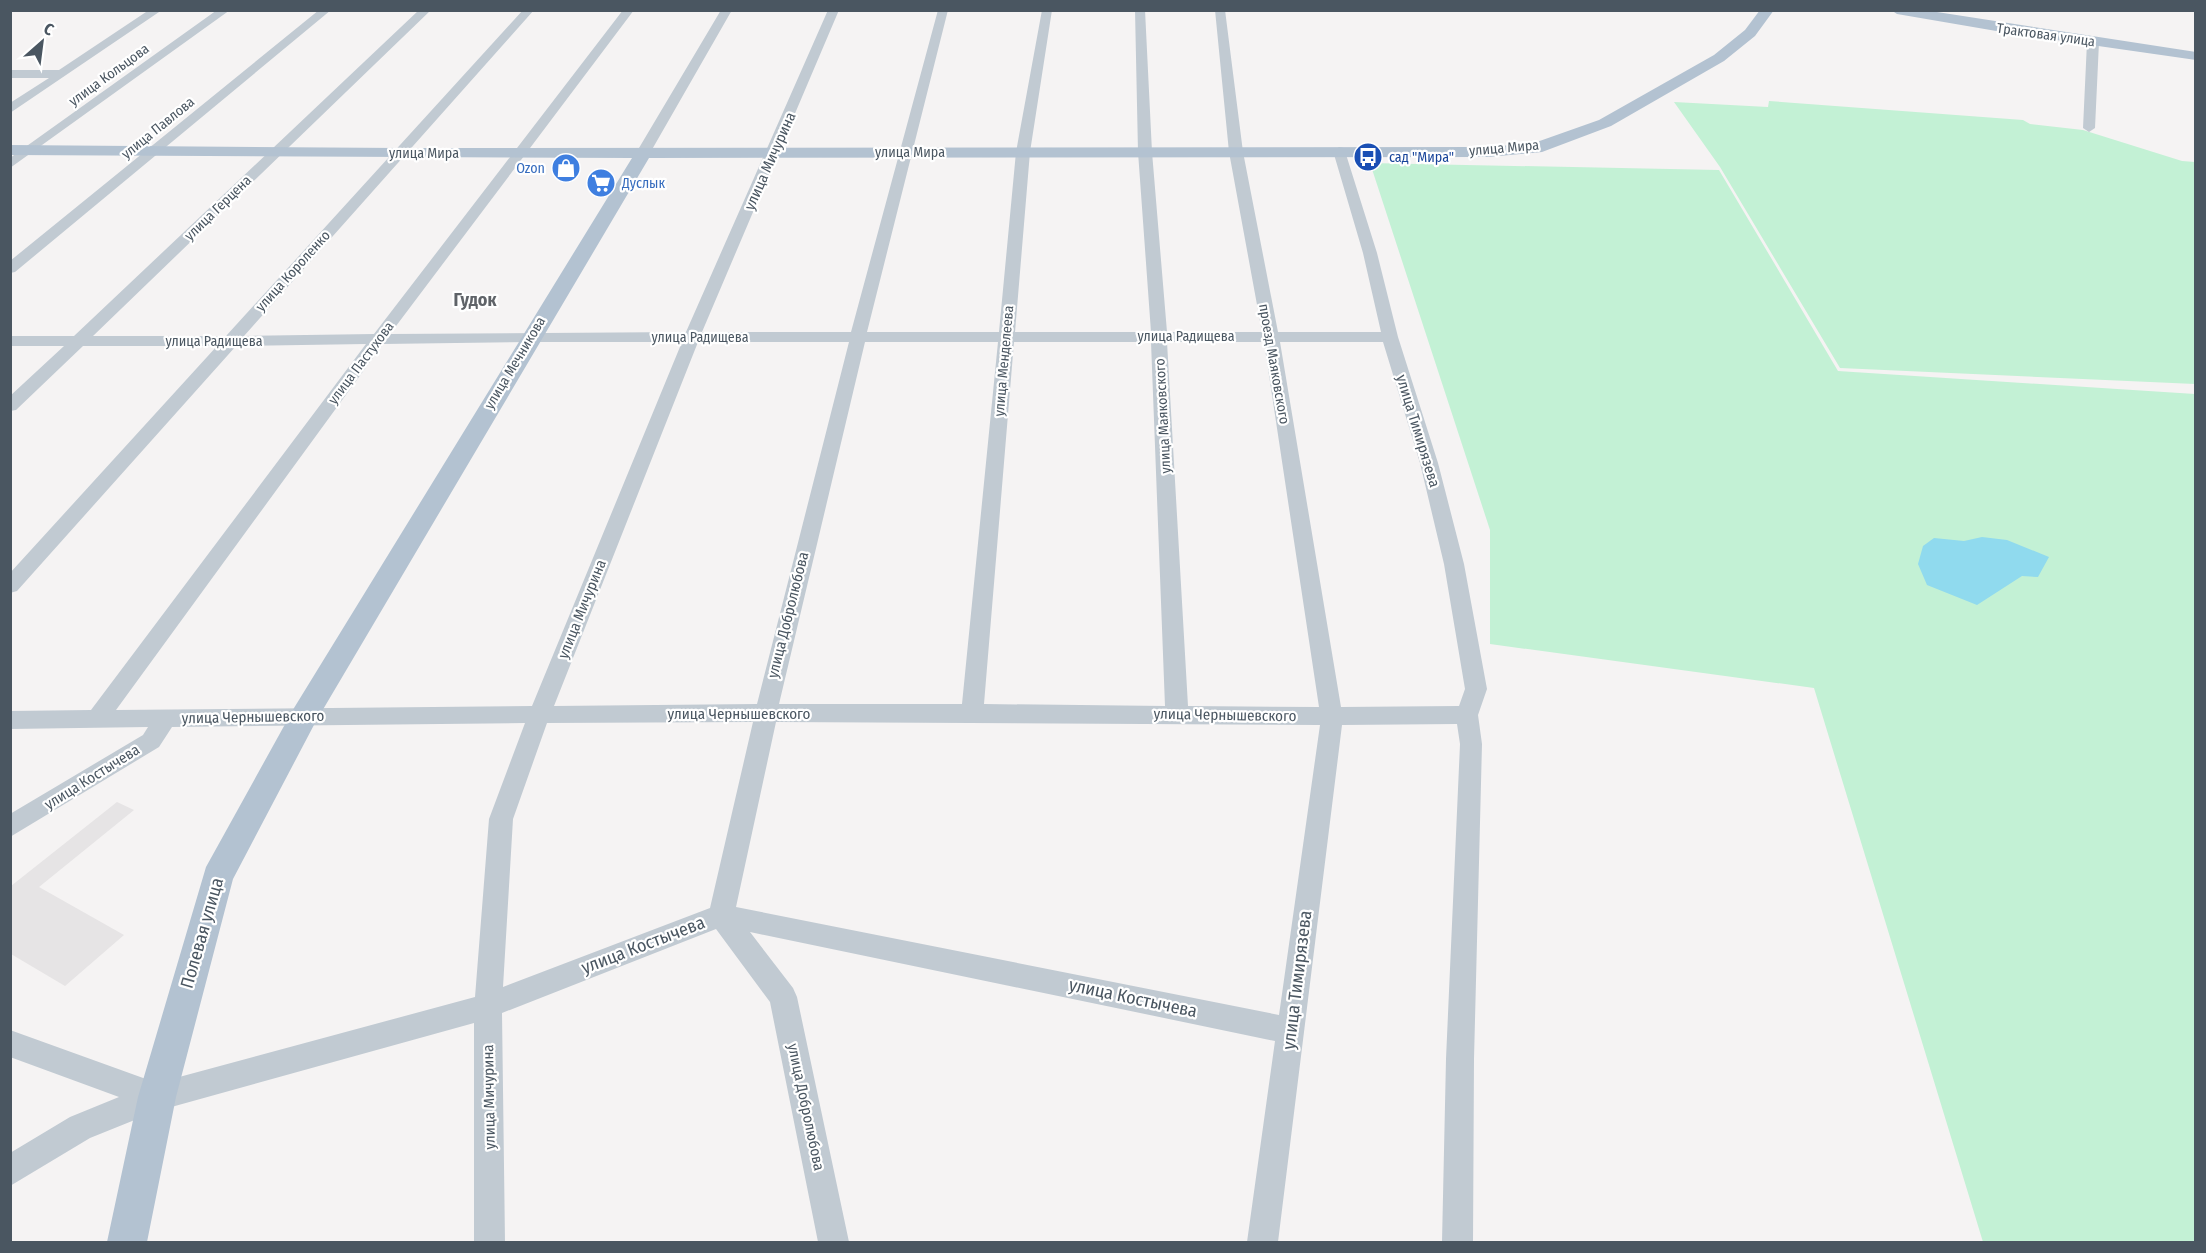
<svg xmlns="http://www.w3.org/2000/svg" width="2206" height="1253" viewBox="0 0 2206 1253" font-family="'Fira Sans Condensed',sans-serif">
<rect width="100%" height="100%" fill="#f5f3f3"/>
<!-- education -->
<path fill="#e6e4e5" d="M 117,802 L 134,810 L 39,887 L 124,935 L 65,986 L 11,954 L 11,886 Z"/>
<!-- green -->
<path fill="#c3f1d5" d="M 1769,101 L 2023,120 L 2030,124 L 2083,130 L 2182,161 L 2195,162 L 2195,384 L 1840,368 L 1720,167 L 1674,102 L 1768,107 Z
M 1370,163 L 1719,170 L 1838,371 L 2195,394 L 2195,1242 L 1983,1242 L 1814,688 L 1490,644 L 1490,530 Z"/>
<!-- water -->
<path fill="#90daee" d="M 1982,537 L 2007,540 L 2049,557 L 2038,577 L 2022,576 L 1977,605 L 1927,585 L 1918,564 L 1923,546 L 1934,538 L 1964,541 Z"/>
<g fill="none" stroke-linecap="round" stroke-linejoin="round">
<!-- minor -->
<path fill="#c1cad2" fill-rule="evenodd" d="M 149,10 L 162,10 L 10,113 L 10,103 L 49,78 L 10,78 L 10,70 L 59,70 Z
M 217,10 L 230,10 L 10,168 L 10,158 Z
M 319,10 L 331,10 L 15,272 L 10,273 L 10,261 Z
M 419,10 L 431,10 L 93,336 L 226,336 L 523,10 L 534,10 L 244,336 L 374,334 L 623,10 L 634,10 L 390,334 L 686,332 L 828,10 L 839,10 L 702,332 L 851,332 L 938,10 L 948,10 L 867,332 L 999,332 L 1016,152 L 1042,10 L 1052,10 L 1030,152 L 1015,332 L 1151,332 L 1138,152 L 1135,10 L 1145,10 L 1152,152 L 1167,332 L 1262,332 L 1229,152 L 1215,10 L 1225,10 L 1243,152 L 1278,332 L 1381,332 L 1363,253 L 1333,151 L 1339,147 L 1344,148 L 1377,253 L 1398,337 L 1438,463 L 1464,564 L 1487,689 L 1478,715 L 1482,744 L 1474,1059 L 1473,1242 L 1442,1242 L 1446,1059 L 1460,744 L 1457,724 L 1342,725 L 1278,1242 L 1247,1242 L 1275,1041 L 750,932 L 793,988 L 797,997 L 849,1242 L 818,1242 L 770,1002 L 716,929 L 502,1013 L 505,1242 L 474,1242 L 474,1023 L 157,1111 L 90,1138 L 10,1186 L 10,1153 L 70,1117 L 119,1097 L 10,1057 L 10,1030 L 157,1083 L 475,997 L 489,819 L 525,723 L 172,727 L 159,747 L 10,837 L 10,814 L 143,735 L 148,727 L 10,729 L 10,711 L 91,710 L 366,344 L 236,346 L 17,591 L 10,593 L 10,573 L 217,346 L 83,346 L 16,410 L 10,411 L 10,396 L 64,346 L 10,346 L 10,336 L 74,336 ZM 531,342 L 682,342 L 532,706 L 116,710 L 383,344 ZM 698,342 L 849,342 L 757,704 L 554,706 ZM 865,342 L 998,342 L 962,704 L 779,704 ZM 1014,342 L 1151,342 L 1165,706 L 984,704 ZM 1167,342 L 1264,342 L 1319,707 L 1188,706 ZM 1280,342 L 1383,342 L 1420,463 L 1444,564 L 1465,689 L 1459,706 L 1341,707 ZM 753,722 L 710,908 L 503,987 L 513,819 L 547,723 ZM 776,722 L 1320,725 L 1279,1015 L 736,907 Z
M 721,10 L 732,10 L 650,153 L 648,156 L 638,156 L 636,153 Z
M 2093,39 L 2099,42 L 2095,128 L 2089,132 L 2083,128 L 2087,42 Z"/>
<!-- major -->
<path fill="#b3c2d1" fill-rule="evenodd" d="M 1760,10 L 1774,10 L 1755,36 L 1724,61 L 1611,126 L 1542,152 L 1488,157 L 649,158 L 315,723 L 233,879 L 176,1097 L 147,1242 L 107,1242 L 138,1097 L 206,867 L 294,708 L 632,158 L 10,155 L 10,145 L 400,148 L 1488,147 L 1534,143 L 1599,120 L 1714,55 L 1745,30 Z
M 1891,10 L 1924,10 L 2196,52 L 2196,60 L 2008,33 L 1897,14 Z"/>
</g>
<!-- icons -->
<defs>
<g id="bus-disc" transform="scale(1.5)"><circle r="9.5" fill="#1a4fb4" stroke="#fff"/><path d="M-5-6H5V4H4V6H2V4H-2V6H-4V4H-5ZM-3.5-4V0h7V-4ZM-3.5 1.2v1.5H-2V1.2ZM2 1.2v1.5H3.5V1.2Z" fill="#fff"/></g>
<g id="shop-disc" transform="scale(1.5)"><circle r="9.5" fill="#3f7fe0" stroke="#fff"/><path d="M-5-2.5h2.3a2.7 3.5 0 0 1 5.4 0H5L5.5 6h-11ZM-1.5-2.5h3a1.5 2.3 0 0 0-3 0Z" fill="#fff"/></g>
<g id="supermarket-disc" transform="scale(1.5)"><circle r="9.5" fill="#3f7fe0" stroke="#fff"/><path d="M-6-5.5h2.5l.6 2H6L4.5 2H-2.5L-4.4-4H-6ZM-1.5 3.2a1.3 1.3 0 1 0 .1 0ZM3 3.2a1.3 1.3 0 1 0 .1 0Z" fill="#fff"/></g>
</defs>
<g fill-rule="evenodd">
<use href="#bus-disc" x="1368" y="157"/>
<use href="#shop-disc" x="566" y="168"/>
<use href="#supermarket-disc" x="601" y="183"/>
</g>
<g text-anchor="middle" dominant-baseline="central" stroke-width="4.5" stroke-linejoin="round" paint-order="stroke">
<!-- far-street labels -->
<g font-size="14" fill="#4a5661" stroke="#fff">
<text transform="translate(2046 35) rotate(8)">Трактовая улица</text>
<text transform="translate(109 75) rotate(-36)">улица Кольцова</text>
<text transform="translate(158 128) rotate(-39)">улица Павлова</text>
<text transform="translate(1504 148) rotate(-5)">улица Мира</text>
<text x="910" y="152">улица Мира</text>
<text x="424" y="153">улица Мира</text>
<text transform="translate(218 208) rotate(-44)">улица Герцена</text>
<text transform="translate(293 271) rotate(-48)">улица Короленко</text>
<text x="1186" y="336">улица Радищева</text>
<text x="700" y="337">улица Радищева</text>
<text x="214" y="341">улица Радищева</text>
<text transform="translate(1004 361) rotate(-85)">улица Менделеева</text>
<text transform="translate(361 363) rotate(-53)">улица Пастухова</text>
<text transform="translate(515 363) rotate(-59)">улица Мечникова</text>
<text transform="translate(1274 364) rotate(80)">проезд Маяковского</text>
<text transform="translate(1163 416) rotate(-93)">улица Маяковского</text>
</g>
<!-- far-transit labels -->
<g font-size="14" fill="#164399" stroke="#fff" text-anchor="start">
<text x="1389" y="157">сад "Мира"</text>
</g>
<!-- far-shop labels -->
<g font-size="14" fill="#366cbe" stroke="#fff" text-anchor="end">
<text x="545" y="168">Ozon</text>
<text x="622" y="183" text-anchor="start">Дуслык</text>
</g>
<!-- street labels -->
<g font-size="15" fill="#4a5661" stroke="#fff">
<text transform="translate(770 161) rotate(-66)">улица Мичурина</text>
<text transform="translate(1418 431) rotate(73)">улица Тимирязева</text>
<text transform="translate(582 609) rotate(-68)">улица Мичурина</text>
<text transform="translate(788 615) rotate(-76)">улица Добролюбова</text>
<text x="739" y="714">улица Чернышевского</text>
<text transform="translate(1225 715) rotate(1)">улица Чернышевского</text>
<text transform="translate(253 717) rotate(-1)">улица Чернышевского</text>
<text transform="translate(92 777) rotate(-32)">улица Костычева</text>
<text transform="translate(489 1097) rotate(-91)">улица Мичурина</text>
<text transform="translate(806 1107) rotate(78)">улица Добролюбова</text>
</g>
<!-- far-district labels -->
<g font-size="18" font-weight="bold" fill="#5f6368" stroke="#fff">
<text x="475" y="300">Гудок</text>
</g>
<!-- near-street labels -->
<g font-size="18" fill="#4a5661" stroke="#fff">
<text transform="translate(202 933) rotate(-74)">Полевая улица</text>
<text transform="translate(643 945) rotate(-21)">улица Костычева</text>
<text transform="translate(1297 980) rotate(-83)">улица Тимирязева</text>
<text transform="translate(1133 998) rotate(12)">улица Костычева</text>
</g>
</g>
<!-- border -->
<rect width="2206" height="1253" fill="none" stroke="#4a5661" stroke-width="24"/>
<!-- north arrow -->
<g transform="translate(42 42) rotate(28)" stroke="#ffffff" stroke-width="4.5" paint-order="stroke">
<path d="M0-4.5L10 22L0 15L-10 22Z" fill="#4a5661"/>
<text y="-9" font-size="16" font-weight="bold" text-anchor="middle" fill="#4a5661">С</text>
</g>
</svg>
